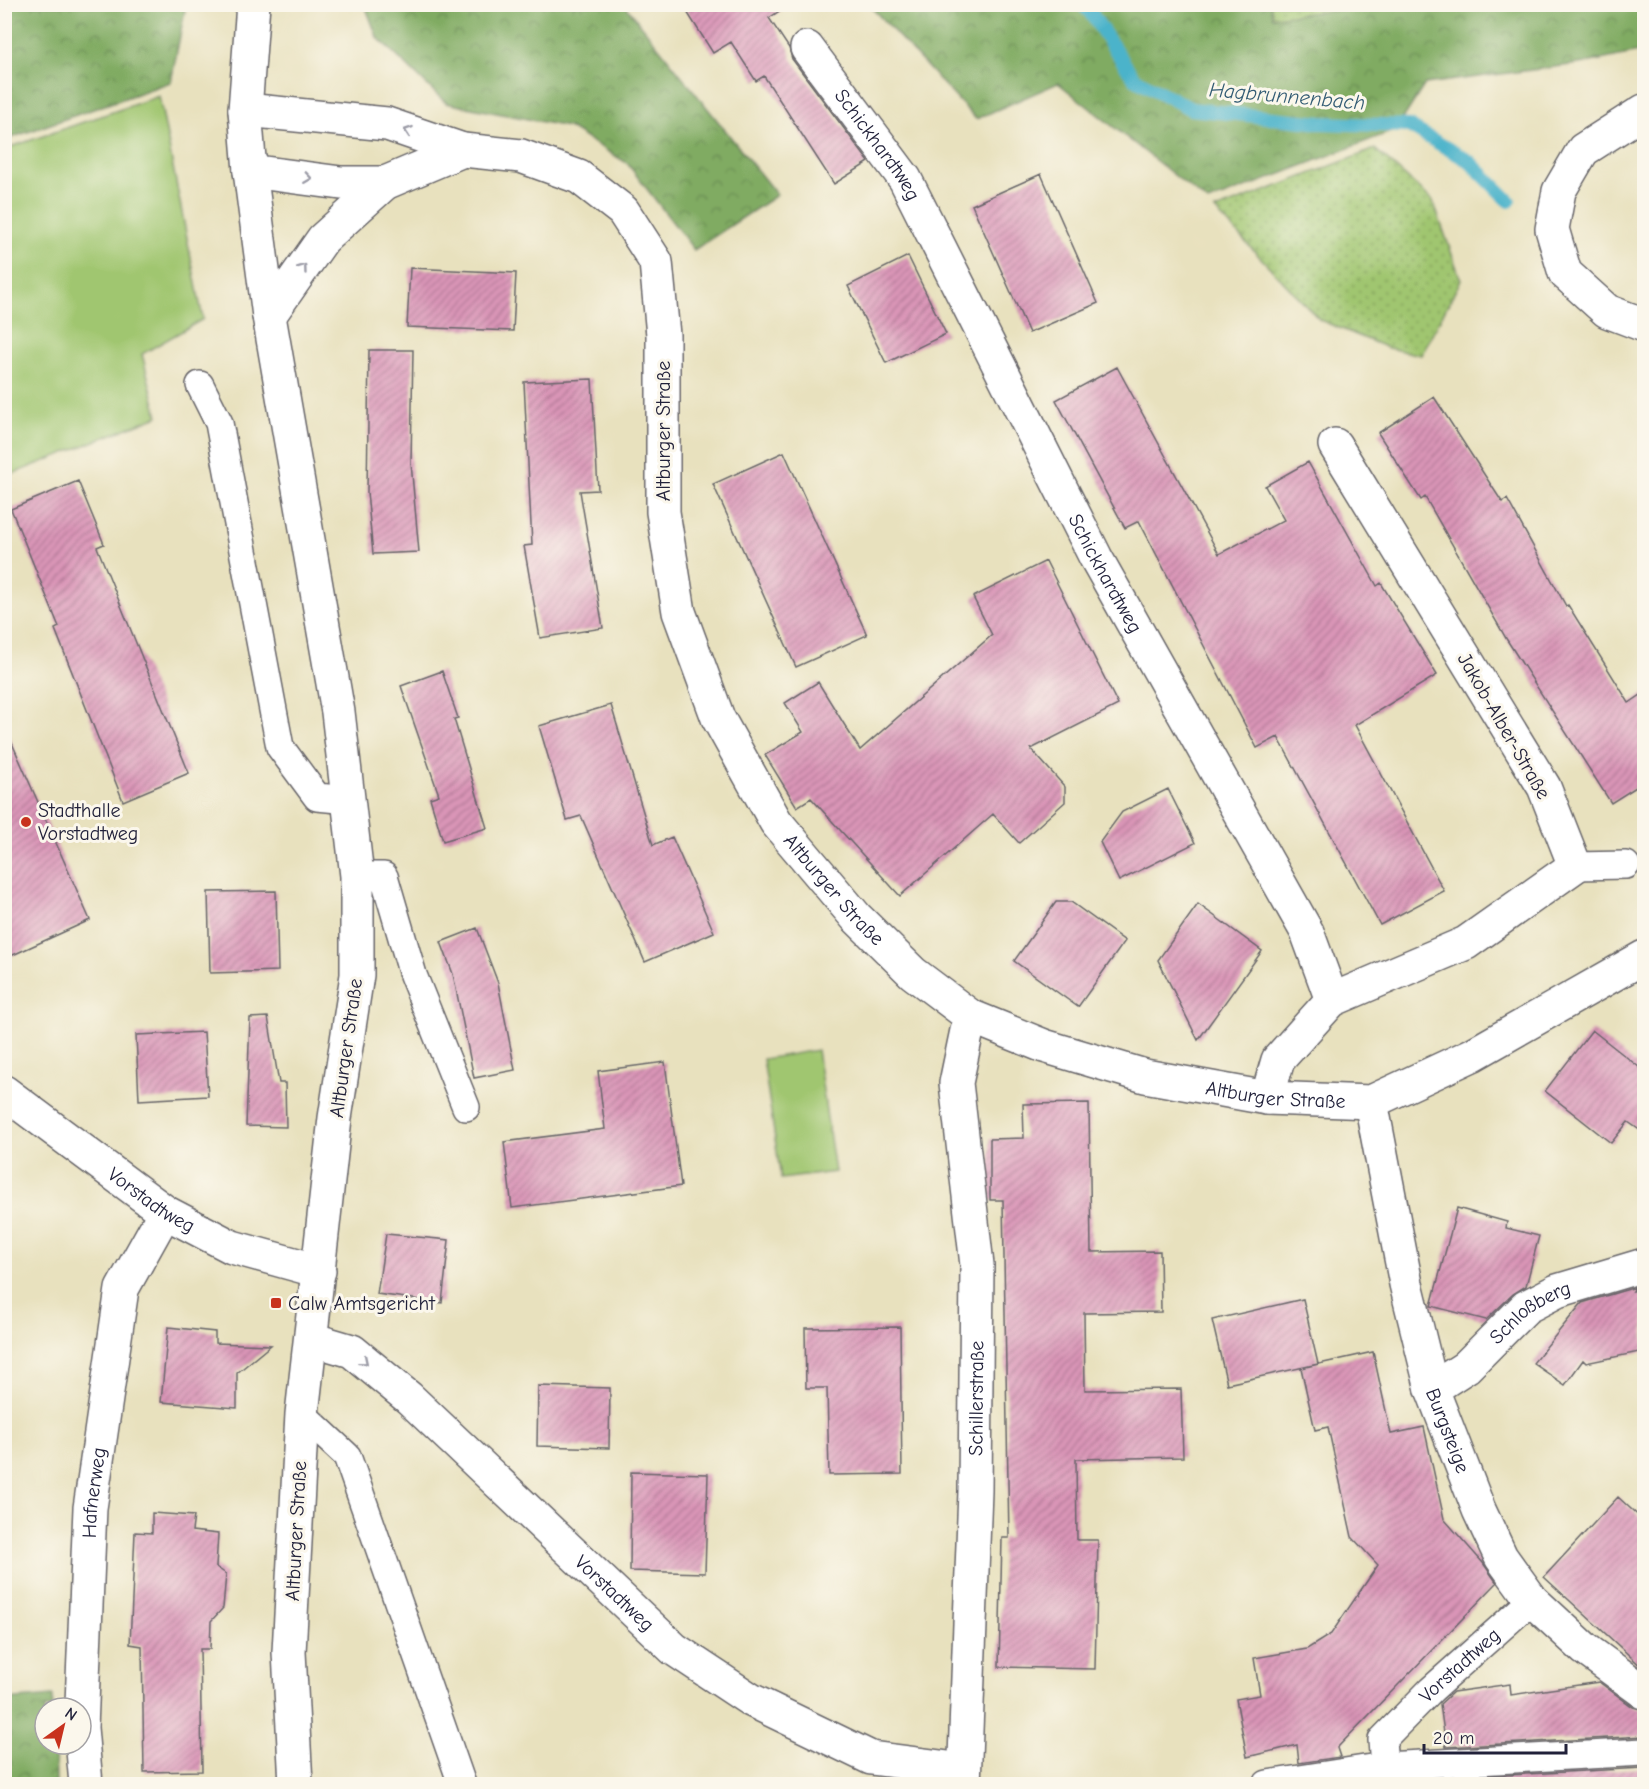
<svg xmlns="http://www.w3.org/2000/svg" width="1649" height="1789" viewBox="0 0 1649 1789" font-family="'Comic Neue',sans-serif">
<defs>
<pattern id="forest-crowns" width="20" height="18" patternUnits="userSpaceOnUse" patternTransform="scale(1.5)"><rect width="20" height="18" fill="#80ab62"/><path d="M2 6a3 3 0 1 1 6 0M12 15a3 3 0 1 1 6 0" fill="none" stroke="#688b52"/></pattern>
<pattern id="garden-dots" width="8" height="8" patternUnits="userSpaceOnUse" patternTransform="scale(1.5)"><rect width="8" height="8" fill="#a0c670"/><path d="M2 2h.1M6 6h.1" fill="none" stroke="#82a05d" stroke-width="1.8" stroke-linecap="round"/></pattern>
<pattern id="building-hatch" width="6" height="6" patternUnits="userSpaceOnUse" patternTransform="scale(1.5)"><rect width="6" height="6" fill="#da95b7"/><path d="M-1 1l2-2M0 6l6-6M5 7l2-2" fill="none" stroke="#b07996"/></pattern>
</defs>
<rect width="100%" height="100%" fill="#fbf7ec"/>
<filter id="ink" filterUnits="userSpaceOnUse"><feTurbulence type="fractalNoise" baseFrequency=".0167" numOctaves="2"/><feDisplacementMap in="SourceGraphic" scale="12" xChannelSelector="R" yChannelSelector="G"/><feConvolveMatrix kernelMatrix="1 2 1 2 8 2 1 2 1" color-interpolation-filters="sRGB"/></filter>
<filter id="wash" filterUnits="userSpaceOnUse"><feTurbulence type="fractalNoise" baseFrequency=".008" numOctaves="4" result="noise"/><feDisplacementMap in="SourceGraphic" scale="24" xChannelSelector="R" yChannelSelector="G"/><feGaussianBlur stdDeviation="1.35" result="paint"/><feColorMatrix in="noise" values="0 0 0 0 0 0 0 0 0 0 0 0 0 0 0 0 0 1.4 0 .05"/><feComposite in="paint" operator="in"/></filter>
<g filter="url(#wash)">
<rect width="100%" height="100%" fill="#e8e1be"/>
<!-- grass -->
<path fill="#a0c670" stroke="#617456" stroke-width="1.5" d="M 159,96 L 203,319 L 142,354 L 158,416 L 5,477 L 5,149 Z
M 817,1050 L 835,1172 L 781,1179 L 763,1059 Z"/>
<!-- forest -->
<path fill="url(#forest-crowns)" stroke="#51664e" stroke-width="1.5" d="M 1270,4 L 1273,17 L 1387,4 L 1644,5 L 1644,51 L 1586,63 L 1425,84 L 1396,130 L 1208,202 L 1058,83 L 976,119 L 869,5 Z
M 4,5 L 186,5 L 171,82 L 5,140 Z
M 365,5 L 625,5 L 777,195 L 694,250 L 627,163 L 568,127 L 446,103 L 377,37 Z
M 53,1696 L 53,1708 L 45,1708 L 45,1744 L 55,1744 L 56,1784 L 5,1784 L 5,1700 Z"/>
<!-- garden -->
<path fill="url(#garden-dots)" stroke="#617456" stroke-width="1.5" d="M 1270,4 L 1387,4 L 1387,5 L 1273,17 Z
M 1375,149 L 1433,201 L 1461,280 L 1421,355 L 1388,348 L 1320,320 L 1215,210 Z"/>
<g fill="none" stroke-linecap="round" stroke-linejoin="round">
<!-- stream -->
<path stroke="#4cb3ca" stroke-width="14" d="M 1082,4 L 1090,12 L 1134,78 L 1191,109 L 1321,123 L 1409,126 L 1469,161 L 1509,201"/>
</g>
<g id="blocks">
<!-- building -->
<path fill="url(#building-hatch)" d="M 682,4 L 790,4 L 769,18 L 789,48 L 792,59 L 869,162 L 834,184 L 764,76 L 756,81 L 731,42 L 713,53 Z
M 1041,174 L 1098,303 L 1029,333 L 972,205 Z
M 908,256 L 946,334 L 886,363 L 848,286 Z
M 410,268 L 516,273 L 513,331 L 407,327 Z
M 369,350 L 413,350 L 411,463 L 419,552 L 373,554 L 367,492 Z
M 1117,367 L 1219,554 L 1284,520 L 1265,486 L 1308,462 L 1377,586 L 1381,583 L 1437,675 L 1355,725 L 1444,891 L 1380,925 L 1278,737 L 1257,748 L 1139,521 L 1125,528 L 1056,400 Z
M 592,379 L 598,490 L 580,491 L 603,628 L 540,638 L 524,546 L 532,545 L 524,382 Z
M 1434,397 L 1502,502 L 1507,499 L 1566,606 L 1568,605 L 1629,703 L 1644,693 L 1644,782 L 1611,803 L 1507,640 L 1425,497 L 1421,500 L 1378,433 Z
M 784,452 L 867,635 L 796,667 L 713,484 Z
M 78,481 L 104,544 L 97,547 L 189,773 L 123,801 L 55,629 L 59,627 L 11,509 Z
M 1046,561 L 1118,705 L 1031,749 L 1065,787 L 1065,802 L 1019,843 L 993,814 L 900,896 L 811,798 L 797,807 L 765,755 L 803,732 L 785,703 L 818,682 L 860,750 L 992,635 L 973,597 Z
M 442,671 L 458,718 L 454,719 L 487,828 L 443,841 L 430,798 L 439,795 L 401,686 Z
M 611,705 L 653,845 L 672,837 L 714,932 L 645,962 L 581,816 L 567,820 L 539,726 Z
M 4,725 L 90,920 L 4,959 Z
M 1168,789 L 1195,843 L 1119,881 L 1100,842 L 1122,812 Z
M 276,891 L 278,971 L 210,973 L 208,892 Z
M 1056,902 L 1071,902 L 1125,941 L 1078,1007 L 1014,961 Z
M 1198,904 L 1262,951 L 1198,1040 L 1158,960 Z
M 477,928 L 498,983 L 515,1070 L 474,1078 L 453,974 L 441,942 Z
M 268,1017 L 279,1083 L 285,1083 L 286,1127 L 246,1126 L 250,1018 Z
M 1592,1030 L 1644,1071 L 1644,1133 L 1628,1122 L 1611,1143 L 1545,1091 Z
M 204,1032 L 208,1096 L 139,1100 L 136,1035 Z
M 665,1062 L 681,1186 L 512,1208 L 504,1142 L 605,1129 L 598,1071 Z
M 1089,1103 L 1091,1252 L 1160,1251 L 1161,1312 L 1084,1313 L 1085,1390 L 1181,1389 L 1183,1457 L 1076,1459 L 1077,1540 L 1098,1540 L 1095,1669 L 999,1667 L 1002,1538 L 1009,1538 L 1003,1200 L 990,1200 L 990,1139 L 1024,1138 L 1023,1104 Z
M 1457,1208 L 1507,1222 L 1506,1228 L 1539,1236 L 1526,1286 L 1513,1294 L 1486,1320 L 1431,1306 Z
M 386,1234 L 449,1240 L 442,1303 L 377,1294 Z
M 1636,1287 L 1633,1291 L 1644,1289 L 1644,1351 L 1586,1363 L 1583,1360 L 1565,1385 L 1533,1363 L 1582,1303 Z
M 1303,1299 L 1318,1364 L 1227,1384 L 1212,1320 Z
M 168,1327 L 215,1332 L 215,1343 L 271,1345 L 237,1373 L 237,1408 L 161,1402 Z
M 900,1327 L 902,1474 L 829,1475 L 827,1388 L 806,1388 L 805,1328 Z
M 1373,1352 L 1391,1434 L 1424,1427 L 1444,1519 L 1483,1563 L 1497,1583 L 1337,1748 L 1340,1757 L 1299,1763 L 1297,1745 L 1247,1757 L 1236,1699 L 1260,1695 L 1254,1658 L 1307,1649 L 1331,1634 L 1378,1565 L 1352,1537 L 1328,1427 L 1315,1430 L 1301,1368 Z
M 538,1386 L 610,1388 L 609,1448 L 537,1446 Z
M 631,1472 L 708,1474 L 705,1573 L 630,1571 Z
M 1618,1497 L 1644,1521 L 1644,1669 L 1544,1577 Z
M 152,1513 L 194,1516 L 192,1531 L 218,1534 L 216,1567 L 226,1574 L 223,1608 L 211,1621 L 210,1649 L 200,1649 L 202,1771 L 144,1772 L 142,1646 L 130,1644 L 135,1532 L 152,1533 Z
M 1599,1682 L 1633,1707 L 1644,1710 L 1644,1736 L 1446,1747 L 1440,1704 L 1453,1692 L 1510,1684 L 1511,1695 Z
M 1644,1768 L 1644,1785 L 1451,1785 L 1450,1778 Z"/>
</g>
</g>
<g filter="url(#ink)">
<use href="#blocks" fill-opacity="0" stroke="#676569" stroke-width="1.5"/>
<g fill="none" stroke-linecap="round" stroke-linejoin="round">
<!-- service casing -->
<g stroke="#676569" stroke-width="30">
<g id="service">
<path d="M 200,385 L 219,423 L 280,747 L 317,797 L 349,800"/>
<path d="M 1575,866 L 1626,865"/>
<path d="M 357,876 L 384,876 L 413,975 L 466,1107"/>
<path d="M 302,1414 L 347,1456 L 462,1784"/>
<path id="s1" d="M 1384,1766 L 1382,1740 L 1431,1690 L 1532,1600"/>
<path d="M 1267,1784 L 1384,1766 L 1644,1752"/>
</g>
</g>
<!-- minor casing -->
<g stroke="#676569" stroke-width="36">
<g id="minor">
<path id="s2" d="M 807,48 L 905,179 L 1096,558 L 1307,932 L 1332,1000 L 1278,1060 L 1267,1098"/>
<path id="s3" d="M 245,110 L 387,124 L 463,150 L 521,156 L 579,177 L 623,211 L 656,262 L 663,335 L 663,512 L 679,612 L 718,718 L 776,822 L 856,917 L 913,973 L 970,1016 L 1044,1046 L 1145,1076 L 1267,1098 L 1371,1102 L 1472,1055 L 1644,957"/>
<path d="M 250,171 L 341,183 L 385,183"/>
<path d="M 269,316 L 323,239 L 385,183 L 463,150"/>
<path d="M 1332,1000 L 1466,943 L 1575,866 L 1544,787 L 1335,445"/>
<path id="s4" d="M 4,1092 L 165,1212 L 232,1247 L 319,1271"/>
<path id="s5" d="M 1371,1102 L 1406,1284 L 1432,1389 L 1479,1510 L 1501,1557 L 1532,1600 L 1585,1649 L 1644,1692"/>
<path id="s6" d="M 311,1339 L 352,1351 L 409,1398 L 674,1649 L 751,1700 L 871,1758 L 964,1770"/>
<path id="s7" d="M 1432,1389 L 1466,1367 L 1526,1307 L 1557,1291 L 1644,1265"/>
<path id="s8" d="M 86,1784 L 81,1728 L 90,1508 L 122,1289 L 165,1212"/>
<path id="s9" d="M 964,1784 L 975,1491 L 977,1265 L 956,1083 L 970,1016"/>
</g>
</g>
<!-- tertiary casing -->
<g stroke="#676569" stroke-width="36">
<path id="tertiary" d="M 253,4 L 245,110 L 250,171 L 269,316 L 338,712 L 357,876 L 357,975 L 335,1118 L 302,1414 L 289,1652 L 296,1784
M 1644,111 L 1583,150 L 1559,191 L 1552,229 L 1565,273 L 1607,311 L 1644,325"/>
</g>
<!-- service -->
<use href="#service" stroke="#fff" stroke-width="27"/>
<!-- minor -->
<use href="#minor" stroke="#fff" stroke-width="33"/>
<!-- tertiary -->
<use href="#tertiary" stroke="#fff" stroke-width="33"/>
</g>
<!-- one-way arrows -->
<defs><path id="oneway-chevron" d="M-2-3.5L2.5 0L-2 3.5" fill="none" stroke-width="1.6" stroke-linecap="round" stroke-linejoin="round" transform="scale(1.5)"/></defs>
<g stroke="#9c9ca7">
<use href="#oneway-chevron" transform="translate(408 131) rotate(-161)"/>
<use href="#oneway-chevron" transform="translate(308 178) rotate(8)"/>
<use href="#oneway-chevron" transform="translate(303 268) rotate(-54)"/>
<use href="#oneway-chevron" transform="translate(364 1361) rotate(40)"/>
</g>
</g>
<!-- markers -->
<g fill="#c8321e" stroke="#fbf7ec" stroke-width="2">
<circle cx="26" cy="822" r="6"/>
<rect x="270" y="1297" width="12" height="12" rx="3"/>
</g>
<g text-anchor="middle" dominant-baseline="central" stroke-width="6" stroke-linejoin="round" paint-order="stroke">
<!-- street labels -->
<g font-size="20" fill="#22223b" stroke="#fbf7ec">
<text stroke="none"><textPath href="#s2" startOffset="120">Schickhardtweg</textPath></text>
<text transform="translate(663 431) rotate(-90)">Altburger Straße</text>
<text stroke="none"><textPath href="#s2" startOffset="606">Schickhardtweg</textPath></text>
<text transform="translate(1504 726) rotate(60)">Jakob-Alber-Straße</text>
<text stroke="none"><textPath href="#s3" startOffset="1132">Altburger Straße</textPath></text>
<text transform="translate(346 1048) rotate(-82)">Altburger Straße</text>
<text stroke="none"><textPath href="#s3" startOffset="1636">Altburger Straße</textPath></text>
<text stroke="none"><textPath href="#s4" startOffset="183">Vorstadtweg</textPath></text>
<text stroke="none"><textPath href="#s7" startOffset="126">Schloßberg</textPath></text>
<text stroke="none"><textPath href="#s9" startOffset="386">Schillerstraße</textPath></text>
<text stroke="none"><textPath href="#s5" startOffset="338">Burgsteige</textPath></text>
<text stroke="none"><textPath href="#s8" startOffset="292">Hafnerweg</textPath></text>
<text transform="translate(296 1531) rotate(-87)">Altburger Straße</text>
<text stroke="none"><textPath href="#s6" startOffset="400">Vorstadtweg</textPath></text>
<text stroke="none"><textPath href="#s1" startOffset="134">Vorstadtweg</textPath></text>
</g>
<!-- poi labels -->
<g font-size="20" fill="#22223b" stroke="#fbf7ec" text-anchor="start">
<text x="38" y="810">Stadthalle<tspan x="38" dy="23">Vorstadtweg</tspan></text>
<text x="288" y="1303">Calw Amtsgericht</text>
</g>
<!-- water labels -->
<g font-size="21" font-style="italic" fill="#335c74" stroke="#fbf7ec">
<text transform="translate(1287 96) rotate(5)">Hagbrunnenbach</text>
</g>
</g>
<!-- margin -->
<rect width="1649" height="1789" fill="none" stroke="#fbf7ec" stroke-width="24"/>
<!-- north arrow -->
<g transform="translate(63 1726) rotate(34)"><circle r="28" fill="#fbf7ec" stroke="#a4a2a5" stroke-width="1.5"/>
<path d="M0-4.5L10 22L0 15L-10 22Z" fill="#c8321e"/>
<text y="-9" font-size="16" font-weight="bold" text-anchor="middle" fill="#22223b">N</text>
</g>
<!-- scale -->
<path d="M1424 1744v9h142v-9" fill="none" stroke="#22223b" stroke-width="3"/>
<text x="1433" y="1744" font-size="18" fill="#22223b" stroke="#fbf7ec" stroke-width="4.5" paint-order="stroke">20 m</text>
</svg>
